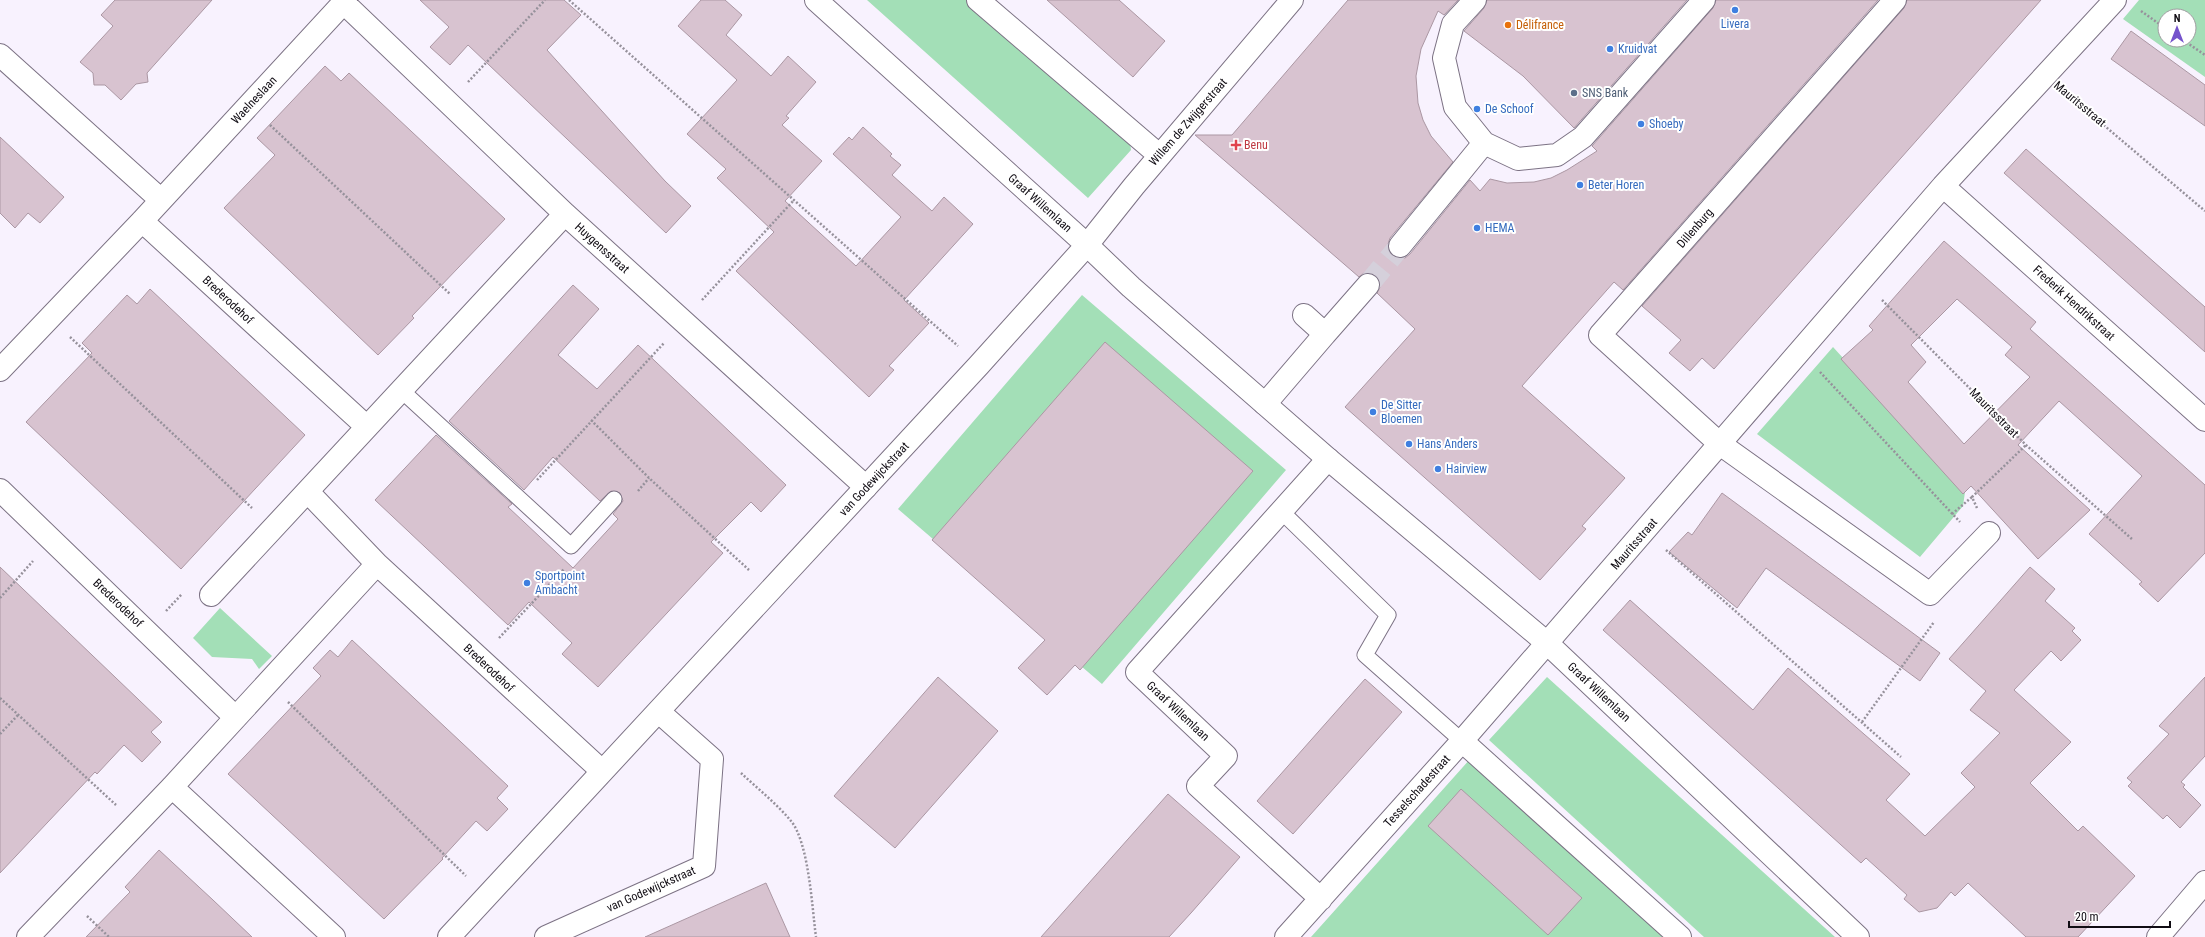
<svg xmlns="http://www.w3.org/2000/svg" width="2205" height="937" viewBox="0 0 2205 937" font-family="'Roboto Condensed',sans-serif">
<rect width="100%" height="100%" fill="#f8f2fe"/>
<!-- green -->
<path fill="#a3dfb7" fill-rule="evenodd" d="M 867,0 L 970,0 L 1130,141 L 1131,150 L 1088,198 Z
M 2139,0 L 2205,0 L 2205,77 L 2123,19 ZM 2165,16 L 2189,16 L 2189,40 L 2165,40 Z
M 1082,295 L 1286,470 L 1102,684 L 898,509 Z
M 1833,347 L 1965,492 L 1963,506 L 1920,557 L 1757,434 Z
M 220,608 L 272,656 L 259,669 L 252,659 L 212,657 L 193,638 Z
M 1547,677 L 1835,937 L 1704,937 L 1489,740 Z
M 1471,758 L 1666,937 L 1311,937 Z"/>
<!-- building -->
<path fill="#d8c3d0" stroke="#ab97a3" fill-rule="evenodd" d="M 115,0 L 212,0 L 147,73 L 148,82 L 136,84 L 121,100 L 105,85 L 94,85 L 93,73 L 80,62 L 113,26 L 101,15 Z
M 420,0 L 564,0 L 581,15 L 547,50 L 665,181 L 691,206 L 666,233 L 468,45 L 450,65 L 430,47 L 449,27 Z
M 701,0 L 725,0 L 742,15 L 726,35 L 771,76 L 788,56 L 816,82 L 786,116 L 789,118 L 782,125 L 822,161 L 785,201 L 856,266 L 901,217 L 833,154 L 849,137 L 852,140 L 863,127 L 892,154 L 890,156 L 901,165 L 892,175 L 932,211 L 944,197 L 973,224 L 904,300 L 929,323 L 889,366 L 894,370 L 869,397 L 736,271 L 774,232 L 717,178 L 726,169 L 687,134 L 737,80 L 678,26 Z
M 1047,0 L 1119,0 L 1165,41 L 1133,77 Z
M 1348,0 L 1458,0 L 1444,15 L 1438,11 L 1421,49 L 1416,76 L 1418,103 L 1423,120 L 1431,136 L 1453,162 L 1390,238 L 1388,244 L 1388,251 L 1392,256 L 1398,258 L 1405,258 L 1410,254 L 1470,180 L 1480,191 L 1490,179 L 1507,183 L 1534,182 L 1551,178 L 1567,170 L 1597,151 L 1592,146 L 1713,8 L 1716,0 L 1878,0 L 1623,290 L 1614,282 L 1522,386 L 1625,478 L 1582,526 L 1586,529 L 1540,580 L 1345,407 L 1415,329 L 1377,293 L 1380,287 L 1376,276 L 1370,273 L 1364,273 L 1359,277 L 1195,135 L 1232,135 Z
M 1487,0 L 1687,0 L 1574,128 L 1523,76 L 1464,31 L 1484,8 Z
M 1907,0 L 2041,0 L 1714,369 L 1702,358 L 1690,371 L 1669,353 L 1681,340 L 1642,306 L 1904,8 Z
M 2131,31 L 2205,85 L 2205,126 L 2111,59 Z
M 325,66 L 341,81 L 349,73 L 505,219 L 412,316 L 414,318 L 378,355 L 224,208 L 275,155 L 257,138 Z
M 0,137 L 64,197 L 40,223 L 28,213 L 15,228 L 0,213 Z
M 2026,149 L 2205,307 L 2205,352 L 2004,173 Z
M 1944,241 L 2036,322 L 2030,329 L 2205,485 L 2205,553 L 2158,602 L 2139,584 L 2142,582 L 2089,534 L 2142,476 L 2059,401 L 2018,445 L 2090,510 L 2038,559 L 1971,486 L 1963,494 L 1841,359 L 1873,330 L 1869,326 ZM 1957,299 L 2012,347 L 2005,355 L 2030,377 L 1964,444 L 1908,382 L 1926,362 L 1911,345 Z
M 573,285 L 599,309 L 558,355 L 597,389 L 638,345 L 786,485 L 761,512 L 751,502 L 711,542 L 723,553 L 598,687 L 562,654 L 572,643 L 529,602 L 508,625 L 375,500 L 436,435 L 512,504 L 508,507 L 573,568 L 618,519 L 613,514 L 623,501 L 620,493 L 611,491 L 600,501 L 553,457 L 524,490 L 449,421 Z
M 150,289 L 305,435 L 181,569 L 26,422 L 92,353 L 82,343 L 127,295 L 137,304 Z
M 1105,342 L 1253,471 L 1080,670 L 1075,665 L 1047,695 L 1018,668 L 1045,640 L 932,540 Z
M 1722,493 L 1940,653 L 1920,681 L 1766,568 L 1737,608 L 1669,552 L 1688,532 L 1692,535 Z
M 0,567 L 162,722 L 151,732 L 161,742 L 142,762 L 124,745 L 97,774 L 95,772 L 0,873 Z
M 2030,567 L 2055,589 L 2045,601 L 2075,628 L 2072,631 L 2081,640 L 2061,661 L 2051,651 L 2014,690 L 2071,742 L 2030,783 L 2078,831 L 2083,826 L 2135,876 L 2078,937 L 2026,937 L 1968,883 L 1955,896 L 1951,892 L 1937,908 L 1919,912 L 1904,899 L 1907,895 L 1866,858 L 1861,863 L 1603,630 L 1630,600 L 1753,710 L 1788,668 L 1910,774 L 1886,800 L 1925,836 L 1975,787 L 1961,773 L 2000,733 L 1970,710 L 1986,691 L 1949,659 Z
M 352,640 L 508,786 L 497,798 L 508,809 L 487,831 L 476,821 L 442,858 L 443,859 L 384,919 L 228,774 L 321,676 L 313,668 L 330,650 L 338,657 Z
M 938,677 L 998,731 L 895,848 L 834,796 Z
M 2205,677 L 2205,756 L 2181,782 L 2185,785 L 2183,787 L 2201,805 L 2180,828 L 2167,815 L 2163,819 L 2128,786 L 2132,782 L 2127,778 L 2169,734 L 2159,726 Z
M 1365,679 L 1402,712 L 1293,834 L 1257,801 Z
M 1461,789 L 1582,898 L 1548,935 L 1428,826 Z
M 1168,794 L 1240,857 L 1191,913 L 1169,937 L 1041,937 Z
M 159,850 L 213,900 L 252,937 L 86,937 L 130,892 L 125,887 Z
M 766,883 L 790,937 L 645,937 Z"/>
<g fill="none" stroke-linecap="round" stroke-linejoin="round">
<!-- pedestrian-tunnel -->
<path stroke="#d5d0db" stroke-width="22" stroke-dasharray="22 11" stroke-linecap="butt" d="M 1368,285 L 1400,246"/>
<!-- service casing -->
<g stroke="#7c7284" stroke-width="17">
<path id="service" d="M 401,390 L 571,546 L 614,499
M 1282,512 L 1388,615 L 1365,655 L 1462,741"/>
</g>
<!-- pedestrian casing -->
<g stroke="#7c7284" stroke-width="24">
<path id="pedestrian" d="M 1475,0 L 1453,24 L 1444,58 L 1455,107 L 1484,143 L 1518,159 L 1557,155 L 1583,137 L 1704,0
M 1400,246 L 1484,143
M 1325,334 L 1368,285
M 1265,404 L 1325,334 L 1304,315"/>
</g>
<!-- minor casing -->
<g stroke="#7c7284" stroke-width="24">
<path id="minor" d="M 978,0 L 1159,155
M 1895,0 L 1600,335 L 1720,444 L 1930,594 L 1989,533
M 343,2 L 565,214 L 866,487
M 0,55 L 161,200
M 1943,186 L 2205,420
M 142,221 L 367,427
M 1087,245 L 1134,186 L 1292,0
M 0,370 L 142,221 L 346,0
M 0,490 L 235,717
M 308,492 L 377,564 L 602,771
M 211,595 L 565,214
M 1462,741 L 1680,937
M 172,787 L 334,937
M 1321,899 L 1198,786 L 1226,756 L 1137,672 L 1328,459
M 28,937 L 172,787 L 377,564
M 546,937 L 704,866 L 712,759 L 659,712
M 1286,937 L 1462,741 L 1943,186 L 2115,0
M 2158,937 L 2205,882"/>
</g>
<!-- tertiary casing -->
<g stroke="#7c7284" stroke-width="24">
<path id="tertiary" d="M 1087,245 L 1131,287 L 1328,459 L 1547,643 L 1858,937"/>
</g>
<!-- secondary casing -->
<g stroke="#7c7284" stroke-width="24">
<path id="secondary" d="M 449,937 L 979,365 L 1087,245 L 816,0"/>
</g>
<!-- path -->
<path stroke="#96919b" stroke-width="2.5" stroke-dasharray="2 2" stroke-linecap="butt" d="M 569,0 L 958,346
M 2141,11 L 2165,28
M 2183,40 L 2205,55
M 468,82 L 545,0
M 2067,94 L 2205,211
M 270,125 L 450,294
M 702,300 L 794,200
M 1882,300 L 2026,445 L 2133,540
M 70,337 L 252,508
M 1820,372 L 1960,522
M 591,420 L 649,478 L 749,570
M 537,480 L 664,343
M 638,491 L 649,478
M 1977,508 L 1972,497 L 2026,445
M 1952,514 L 1972,497
M 1666,550 L 1901,757
M 0,598 L 33,561
M 166,611 L 182,594
M 499,638 L 564,569
M 0,698 L 116,805
M 288,702 L 466,876
M 1862,722 L 1934,622
M 0,734 L 18,715
M 741,773 C 757,788 777,804 791,821 C 809,843 812,908 816,937
M 87,916 L 109,937"/>
<!-- service -->
<use href="#service" stroke="#fff" stroke-width="15"/>
<!-- pedestrian -->
<use href="#pedestrian" stroke="#fff" stroke-width="22"/>
<!-- minor -->
<use href="#minor" stroke="#fff" stroke-width="22"/>
<!-- tertiary -->
<use href="#tertiary" stroke="#fff" stroke-width="22"/>
<!-- secondary -->
<use href="#secondary" stroke="#fff" stroke-width="22"/>
</g>
<!-- markers -->
<g fill="#3f7fe0" stroke="#fff" stroke-width="1.5">
<circle cx="1735" cy="10" r="4"/>
<circle cx="1610" cy="49" r="4"/>
<circle cx="1477" cy="109" r="4"/>
<circle cx="1641" cy="124" r="4"/>
<circle cx="1580" cy="185" r="4"/>
<circle cx="1477" cy="228" r="4"/>
<circle cx="1373" cy="412" r="4"/>
<circle cx="1409" cy="444" r="4"/>
<circle cx="1438" cy="469" r="4"/>
<circle cx="527" cy="583" r="4"/>
</g>
<circle fill="#e8710a" stroke="#fff" stroke-width="1.5" cx="1508" cy="25" r="4"/>
<circle fill="#5c6f8a" stroke="#fff" stroke-width="1.5" cx="1574" cy="93" r="4"/>
<path fill="#e0444e" stroke="#fff" stroke-width="1.5" d="M1234 139h4v4h4v4h-4v4h-4v-4h-4v-4h4z"/>
<g text-anchor="middle" dominant-baseline="central" stroke-width="4" stroke-linejoin="round" paint-order="stroke">
<!-- shop labels -->
<g font-size="12" fill="#366cbe" stroke="#fff" text-anchor="start">
<text x="1735" y="24" text-anchor="middle">Livera</text>
<text x="1618" y="49">Kruidvat</text>
<text x="1485" y="109">De Schoof</text>
<text x="1649" y="124">Shoeby</text>
<text x="1588" y="185">Beter Horen</text>
<text x="1485" y="228">HEMA</text>
<text x="1381" y="405">De Sitter<tspan x="1381" dy="14">Bloemen</tspan></text>
<text x="1417" y="444">Hans Anders</text>
<text x="1446" y="469">Hairview</text>
<text x="535" y="576">Sportpoint<tspan x="535" dy="14">Ambacht</tspan></text>
</g>
<!-- food labels -->
<g font-size="12" fill="#c56008" stroke="#fff" text-anchor="start">
<text x="1516" y="25">Délifrance</text>
</g>
<!-- service labels -->
<g font-size="12" fill="#4e5e75" stroke="#fff" text-anchor="start">
<text x="1582" y="93">SNS Bank</text>
</g>
<!-- street labels -->
<g font-size="12" fill="#100c13" stroke="#fff">
<text transform="translate(254 100) rotate(-47)">Waelneslaan</text>
<text transform="translate(2080 104) rotate(40)">Mauritsstraat</text>
<text transform="translate(1188 122) rotate(-49)">Willem de Zwijgerstraat</text>
<text transform="translate(1040 203) rotate(42)">Graaf Willemlaan</text>
<text transform="translate(1695 228) rotate(-49)">Dillenburg</text>
<text transform="translate(602 248) rotate(42)">Huygensstraat</text>
<text transform="translate(228 300) rotate(43)">Brederodehof</text>
<text transform="translate(2074 303) rotate(42)">Frederik Hendrikstraat</text>
<text transform="translate(1994 413) rotate(45)">Mauritsstraat</text>
<text transform="translate(874 479) rotate(-47)">van Godewijckstraat</text>
<text transform="translate(1634 544) rotate(-49)">Mauritsstraat</text>
<text transform="translate(118 603) rotate(44)">Brederodehof</text>
<text transform="translate(489 668) rotate(43)">Brederodehof</text>
<text transform="translate(1599 692) rotate(43)">Graaf Willemlaan</text>
<text transform="translate(1178 711) rotate(43)">Graaf Willemlaan</text>
<text transform="translate(1417 791) rotate(-48)">Tesselschadestraat</text>
<text transform="translate(651 889) rotate(-24)">van Godewijckstraat</text>
</g>
<!-- health labels -->
<g font-size="12" fill="#be3a42" stroke="#fff" text-anchor="start">
<text x="1244" y="145">Benu</text>
</g>
</g>
<!-- north arrow -->
<g transform="translate(2177 28)"><circle r="19" fill="#ffffff" stroke="#9f9ea1"/>
<path d="M0-3L7 15L0 10L-7 15Z" fill="#7553cc"/>
<text y="-6" font-size="11" font-weight="bold" text-anchor="middle" fill="#100c13">N</text>
</g>
<!-- scale -->
<path d="M2069 921v6h101v-6" fill="none" stroke="#100c13" stroke-width="2"/>
<text x="2075" y="921" font-size="12" fill="#100c13" stroke="#ffffff" stroke-width="3" paint-order="stroke">20 m</text>
</svg>
